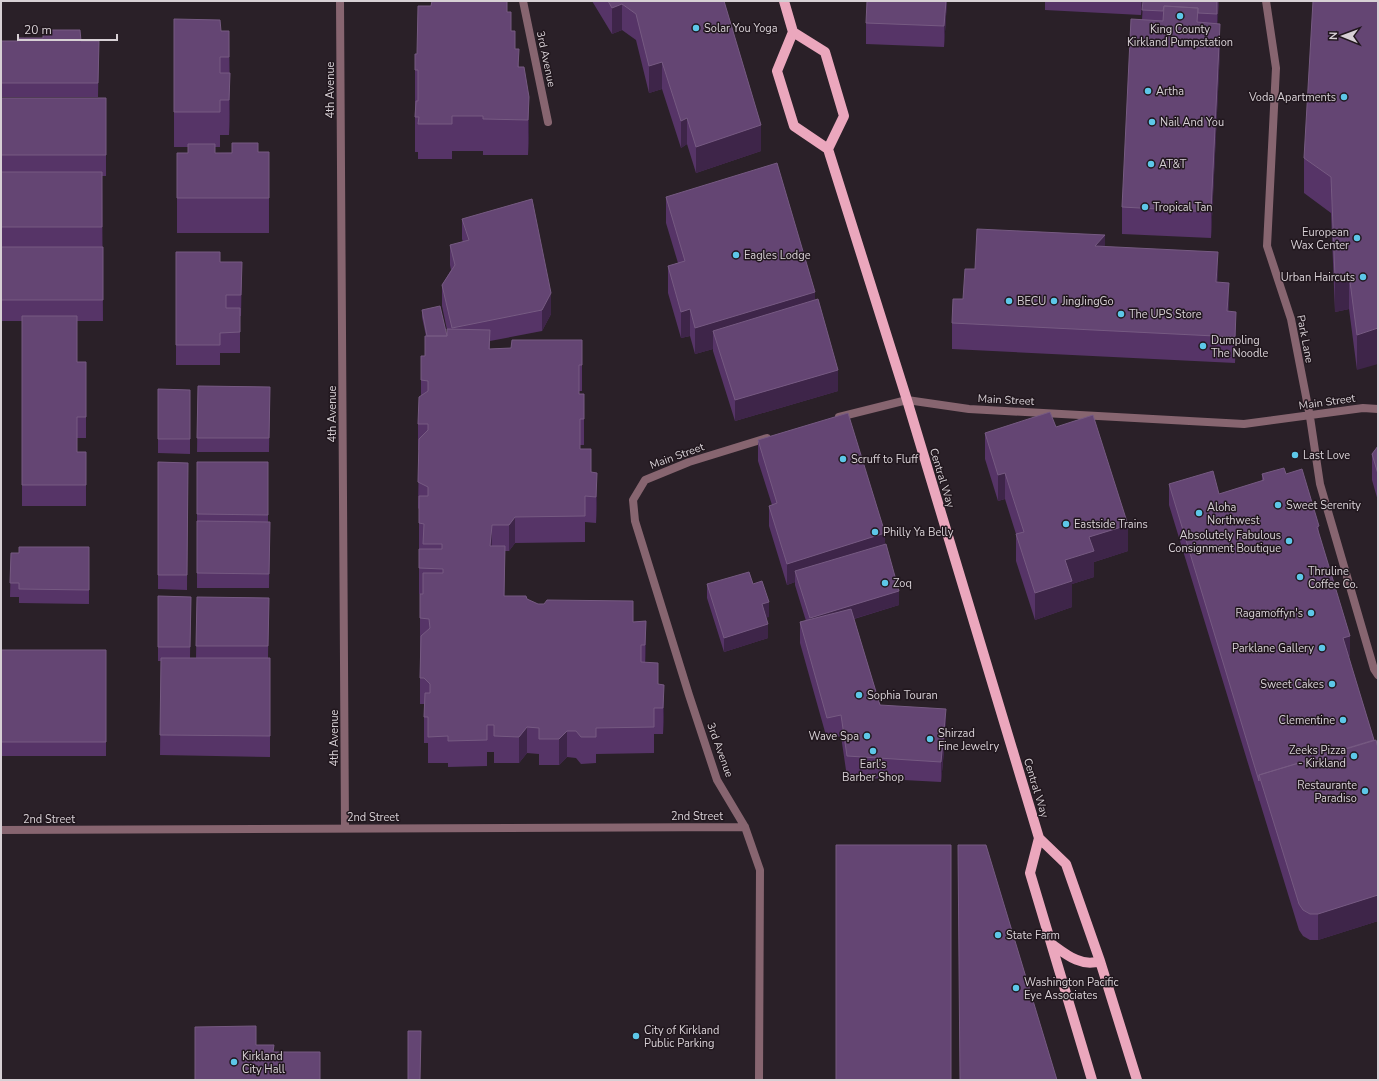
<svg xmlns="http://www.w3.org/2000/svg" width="1379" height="1081" viewBox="0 0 1379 1081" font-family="'Nunito Sans',sans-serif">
<rect width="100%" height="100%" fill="#2a2028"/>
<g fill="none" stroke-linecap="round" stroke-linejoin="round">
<!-- minor -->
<path stroke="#876570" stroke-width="8" d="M 340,1 L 345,828
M 523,1 L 548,122
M 1266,1 L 1276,68 L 1267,246 L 1291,319 L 1310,417 L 1320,484 L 1374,669 L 1378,675
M 839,417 L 907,400 L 969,409 L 1244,424 L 1363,408 L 1378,409
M 1,830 L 745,827
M 759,1080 L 760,870 L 745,827 L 717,780 L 689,695 L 635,521 L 633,500 L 645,480 L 689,462 L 767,438"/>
<!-- primary -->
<path stroke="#eba7bd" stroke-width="10" d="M 784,1 L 793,32 L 777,71 L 794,126 L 828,149 L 907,400 L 1039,838 L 1066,864 L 1100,961 L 1137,1080
M 793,32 L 825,52 L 844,116 L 828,149
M 1039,838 L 1030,873 L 1092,1080
M 1053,945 C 1068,956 1082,967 1100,961"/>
</g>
<!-- wall -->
<path fill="#563467" d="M 592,1 L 724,1 L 761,151 L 696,173 L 687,144 L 681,148 L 662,89 L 649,93 L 636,40 L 622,30 L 612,34 Z
M 947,1 L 944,47 L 866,44 L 866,23 Z
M 1045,1 L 1142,1 L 1141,15 L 1045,10 Z
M 1143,1 L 1219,1 L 1217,23 L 1220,50 L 1211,238 L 1122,234 L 1122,207 L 1142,20 Z
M 1378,1 L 1357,370 L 1349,309 L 1335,312 L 1331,213 L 1304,193 L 1304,158 Z
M 507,12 L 519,67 L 529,97 L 529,132 L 528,155 L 483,155 L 483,151 L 452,151 L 452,159 L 418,159 L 418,152 L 415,152 L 415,70 L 417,54 Z
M 174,19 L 221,31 L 229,31 L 230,108 L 229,135 L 220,135 L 220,147 L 215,147 L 215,153 L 269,152 L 269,233 L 177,233 L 177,153 L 188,153 L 188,147 L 174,147 Z
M 1,41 L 99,41 L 98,97 L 1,97 Z
M 1,98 L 106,98 L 106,176 L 102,176 L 103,321 L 77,321 L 77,362 L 86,362 L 86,438 L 77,438 L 77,452 L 86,452 L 86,506 L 22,506 L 22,321 L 1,321 Z
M 666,197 L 815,300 L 838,391 L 735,421 L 713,351 L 713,349 L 695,354 L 690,336 L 681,338 L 668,293 L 668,266 L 678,263 L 666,223 Z
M 462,219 L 551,314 L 542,331 L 490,341 L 490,349 L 511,348 L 582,340 L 582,391 L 579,391 L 579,394 L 584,420 L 584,445 L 580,445 L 580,449 L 591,472 L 597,499 L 596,523 L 585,522 L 585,542 L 515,543 L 509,551 L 505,551 L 504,596 L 527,599 L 538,604 L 633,622 L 646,621 L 645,663 L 658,684 L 664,711 L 663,734 L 654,734 L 654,753 L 596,754 L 596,763 L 581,764 L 576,758 L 567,757 L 559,765 L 539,765 L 539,754 L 527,753 L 519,763 L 494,763 L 494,752 L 487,752 L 487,766 L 448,767 L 448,763 L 428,763 L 428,743 L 424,743 L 424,704 L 420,704 L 420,594 L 419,594 L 419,509 L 418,508 L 419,450 L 418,450 L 418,424 L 421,395 L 421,356 L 425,356 L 426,336 L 422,317 L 422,310 L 447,336 L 447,330 L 442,306 L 442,285 L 451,270 L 450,265 L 450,245 L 463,242 L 462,239 Z
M 1105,246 L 1217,282 L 1228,311 L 1236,338 L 1235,363 L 952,349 L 952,323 L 963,299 L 975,269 Z
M 176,252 L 220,262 L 242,262 L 241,316 L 240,316 L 240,353 L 220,353 L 220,365 L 176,365 Z
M 198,386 L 270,387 L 269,452 L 197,452 Z
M 158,389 L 190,390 L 190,454 L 158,453 Z
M 1056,427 L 1128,551 L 1094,562 L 1094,577 L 1072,584 L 1072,607 L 1035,620 L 1016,561 L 1016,534 L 1005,499 L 998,501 L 985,459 L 985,433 Z
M 758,440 L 885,545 L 899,605 L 854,619 L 880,705 L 946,730 L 941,782 L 847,777 L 841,736 L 827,739 L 800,643 L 800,622 L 806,621 L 795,585 L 795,582 L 787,585 L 769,526 L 769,506 L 772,505 L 758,461 Z
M 1378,446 L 1378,501 L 1372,480 L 1372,454 Z
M 158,462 L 188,463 L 187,590 L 158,589 Z
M 197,462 L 268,462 L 268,522 L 270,522 L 269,588 L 197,588 Z
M 1262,474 L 1286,474 L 1319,534 L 1350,656 L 1348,657 L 1374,740 L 1378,748 L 1378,921 L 1318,940 L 1310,940 L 1303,936 L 1299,930 L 1169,505 L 1169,484 L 1219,494 L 1262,481 Z
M 89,547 L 89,604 L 19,603 L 19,597 L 10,597 L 11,553 L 19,553 Z
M 707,584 L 753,584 L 769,617 L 766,617 L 768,638 L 724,652 L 707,598 Z
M 158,596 L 191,597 L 190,658 L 196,658 L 197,597 L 269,598 L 268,658 L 270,658 L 270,757 L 160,755 L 161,661 L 158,661 Z
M 1,650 L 106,650 L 106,756 L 1,756 Z"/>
<!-- shaded-wall -->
<path fill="#3e2549" d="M 946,1 L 947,1 L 944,47 L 944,26 Z
M 1141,1 L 1142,1 L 1141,15 Z
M 1217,1 L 1219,1 L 1217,35 Z
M 622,4 L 622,30 L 612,34 L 612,8 Z
M 1220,24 L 1220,50 L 1211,238 L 1211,212 Z
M 662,62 L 662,89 L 649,93 L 649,66 Z
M 230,73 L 230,108 L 229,135 L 229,100 Z
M 529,97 L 529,132 L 528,155 L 528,120 Z
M 687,118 L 687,144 L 681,148 L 681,121 Z
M 761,125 L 761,151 L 696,173 L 696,147 Z
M 1105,235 L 1105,261 L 1095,246 Z
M 1218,252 L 1218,278 L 1216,308 L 1216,282 Z
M 1349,274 L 1349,309 L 1335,312 L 1335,277 Z
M 1229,283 L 1229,309 L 1227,338 L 1227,311 Z
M 815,292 L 815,318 L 713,331 L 713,349 L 695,354 L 695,328 Z
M 551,293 L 551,314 L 542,331 L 542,310 Z
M 690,309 L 690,336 L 681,338 L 681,312 Z
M 1236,312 L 1236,338 L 1235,363 L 1235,337 Z
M 1378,328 L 1378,364 L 1357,370 L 1357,335 Z
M 838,370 L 838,391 L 735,421 L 735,400 Z
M 597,473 L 597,499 L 596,523 L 596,497 Z
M 1005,473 L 1005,499 L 998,501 L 998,475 Z
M 515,517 L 515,543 L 509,551 L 509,525 Z
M 492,525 L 492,551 L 490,546 Z
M 1128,525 L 1128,551 L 1094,562 L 1094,577 L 1072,584 L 1072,607 L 1035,620 L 1035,593 L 1065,560 L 1089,537 Z
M 1319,526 L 1319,547 L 1317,527 Z
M 885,533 L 885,554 L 795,571 L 795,582 L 787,585 L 787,564 Z
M 505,546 L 505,572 L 504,622 L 504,596 Z
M 899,591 L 899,605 L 810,632 L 810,618 Z
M 769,602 L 769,617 L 762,619 L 762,604 Z
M 646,621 L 646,648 L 645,671 L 645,645 Z
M 768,624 L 768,638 L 724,652 L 724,638 Z
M 1350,636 L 1350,656 L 1343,659 L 1343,638 Z
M 664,685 L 664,711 L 663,734 L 663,708 Z
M 946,709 L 946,730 L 941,782 L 941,762 Z
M 527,727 L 527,753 L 519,763 L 519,737 Z
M 567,731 L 567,757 L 559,765 L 559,739 Z
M 1378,895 L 1378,921 L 1318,940 L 1318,914 Z"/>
<!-- building -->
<path fill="#644573" stroke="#765a82" d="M 432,1 L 507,1 L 507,12 L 511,12 L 511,31 L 515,31 L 515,49 L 519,49 L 518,67 L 524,67 L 529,97 L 528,120 L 483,119 L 483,116 L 452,116 L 452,124 L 418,124 L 419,117 L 415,117 L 416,101 L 418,101 L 418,70 L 415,70 L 415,54 L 417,54 L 418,6 L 431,6 Z
M 608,1 L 724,1 L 761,125 L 696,147 L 687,118 L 681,121 L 662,62 L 649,66 L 636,14 L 622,4 L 612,8 Z
M 867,1 L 946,1 L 944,26 L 866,23 Z
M 1143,1 L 1217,1 L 1217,14 L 1198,13 L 1198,8 L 1164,6 L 1163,11 L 1142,10 Z
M 1313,1 L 1378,1 L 1378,328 L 1357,335 L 1349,274 L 1335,277 L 1331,177 L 1304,158 Z
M 1164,6 L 1198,8 L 1197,22 L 1220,24 L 1211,212 L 1122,207 L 1131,19 L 1163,21 Z
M 174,19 L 220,20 L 221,31 L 229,31 L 229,57 L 220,57 L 220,73 L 230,73 L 229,100 L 220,100 L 220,112 L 174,112 Z
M 43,30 L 80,30 L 81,41 L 99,41 L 98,83 L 1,83 L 1,41 L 18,41 L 18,38 L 43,38 Z
M 1,98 L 106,98 L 106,155 L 1,155 Z
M 232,143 L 258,143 L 258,152 L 269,152 L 269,198 L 177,198 L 177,153 L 188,153 L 188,144 L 215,144 L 215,153 L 232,153 Z
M 777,163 L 815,292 L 695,328 L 690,309 L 681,312 L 668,266 L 685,261 L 666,197 Z
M 1,172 L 102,172 L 102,227 L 1,227 Z
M 532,199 L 551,293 L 542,310 L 452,328 L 442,285 L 455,265 L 450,245 L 469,240 L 462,219 Z
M 977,229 L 1105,235 L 1095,246 L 1218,252 L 1216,282 L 1229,283 L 1227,311 L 1236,312 L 1235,337 L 952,323 L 953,299 L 963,299 L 965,269 L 975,269 Z
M 1,247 L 103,247 L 103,300 L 1,300 Z
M 176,252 L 220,252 L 220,262 L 242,262 L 241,295 L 226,295 L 226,308 L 240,308 L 240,332 L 220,333 L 220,345 L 176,345 Z
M 818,299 L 838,370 L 735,400 L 713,331 Z
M 440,306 L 447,336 L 427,336 L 422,310 Z
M 22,316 L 77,316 L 77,362 L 86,362 L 86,417 L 77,417 L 77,452 L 86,452 L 86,485 L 22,485 Z
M 447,329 L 490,330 L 489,349 L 511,348 L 512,340 L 582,340 L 582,365 L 579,365 L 579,394 L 584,394 L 584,419 L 580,419 L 580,449 L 591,449 L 591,472 L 597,473 L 596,497 L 585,496 L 585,516 L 515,517 L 509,525 L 492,525 L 490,546 L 505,546 L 504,596 L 526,596 L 527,599 L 538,604 L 544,604 L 547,600 L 633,601 L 633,622 L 646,621 L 645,645 L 641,645 L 641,662 L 658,663 L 658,684 L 664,685 L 663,708 L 654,708 L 654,727 L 596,728 L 596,737 L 581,737 L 576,731 L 567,731 L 559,739 L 539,739 L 539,728 L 527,727 L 519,737 L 494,736 L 494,725 L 487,725 L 487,740 L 448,741 L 448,736 L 428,737 L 428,717 L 424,717 L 425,693 L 430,693 L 430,684 L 424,678 L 420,678 L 421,636 L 430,628 L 429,619 L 420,618 L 420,594 L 423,594 L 423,573 L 443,573 L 443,569 L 419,568 L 419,549 L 442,549 L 442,544 L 423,544 L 424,524 L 419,523 L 419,496 L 428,496 L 428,487 L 418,482 L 419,439 L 428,430 L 428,424 L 418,424 L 419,397 L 428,391 L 428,381 L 421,380 L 421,356 L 425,356 L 425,336 L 447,336 Z
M 198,386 L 270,387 L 269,438 L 197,438 Z
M 158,389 L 190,390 L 190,439 L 158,439 Z
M 1050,412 L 1056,427 L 1093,415 L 1128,525 L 1089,537 L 1094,551 L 1065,560 L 1072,581 L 1035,593 L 1016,534 L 1024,532 L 1005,473 L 998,475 L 985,433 Z
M 848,413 L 885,533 L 787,564 L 769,506 L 777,503 L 758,440 Z
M 1378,446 L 1378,474 L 1372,454 Z
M 158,462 L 188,463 L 187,575 L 158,575 Z
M 197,462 L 268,462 L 268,515 L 197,514 Z
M 1284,468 L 1286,474 L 1302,469 L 1319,526 L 1317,527 L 1350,636 L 1343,638 L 1374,740 L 1259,775 L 1259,781 L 1169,484 L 1213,471 L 1219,494 L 1264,480 L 1262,474 Z
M 197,521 L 270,522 L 269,574 L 197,573 Z
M 886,544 L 899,591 L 810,618 L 795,571 Z
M 19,547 L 89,547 L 89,590 L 19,589 L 19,583 L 10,583 L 11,553 L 19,553 Z
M 749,572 L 753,584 L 762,581 L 769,602 L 762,604 L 768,624 L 724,638 L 707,584 Z
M 158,596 L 191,597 L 190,647 L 158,647 Z
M 197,597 L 269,598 L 268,646 L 196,646 Z
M 851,609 L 880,705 L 946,709 L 941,762 L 847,756 L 841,715 L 827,718 L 800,622 Z
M 1,650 L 106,650 L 106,742 L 1,742 Z
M 161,658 L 270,658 L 270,736 L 160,735 Z
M 1376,740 L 1378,748 L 1378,895 L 1318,914 L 1310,914 L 1303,910 L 1299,904 L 1259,775 Z
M 836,845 L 951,845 L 951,1080 L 836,1080 Z
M 958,845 L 986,845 L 1057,1080 L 960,1080 Z
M 256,1026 L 256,1045 L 274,1045 L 273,1052 L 320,1052 L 320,1080 L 195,1080 L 195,1027 Z
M 408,1031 L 421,1031 L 420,1080 L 408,1080 Z"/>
<!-- markers -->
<g fill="#5dc7e8" stroke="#21171e" stroke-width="1.5">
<circle cx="1180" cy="16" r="4"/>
<circle cx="696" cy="28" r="4"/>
<circle cx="1148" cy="91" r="4"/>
<circle cx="1344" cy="97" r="4"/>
<circle cx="1152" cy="122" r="4"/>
<circle cx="1151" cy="164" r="4"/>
<circle cx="1145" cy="207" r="4"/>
<circle cx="1357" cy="238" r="4"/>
<circle cx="736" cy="255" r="4"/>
<circle cx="1363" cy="277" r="4"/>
<circle cx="1009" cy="301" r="4"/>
<circle cx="1054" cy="301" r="4"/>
<circle cx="1121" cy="314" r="4"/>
<circle cx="1203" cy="346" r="4"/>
<circle cx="1295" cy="455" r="4"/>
<circle cx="843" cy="459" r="4"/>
<circle cx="1278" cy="505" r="4"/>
<circle cx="1199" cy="513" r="4"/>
<circle cx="1066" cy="524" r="4"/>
<circle cx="875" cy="532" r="4"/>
<circle cx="1289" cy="541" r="4"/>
<circle cx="1300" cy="577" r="4"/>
<circle cx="885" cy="583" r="4"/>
<circle cx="1311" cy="613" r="4"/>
<circle cx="1322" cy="648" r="4"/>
<circle cx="1332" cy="684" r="4"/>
<circle cx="859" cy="695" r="4"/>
<circle cx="1343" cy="720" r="4"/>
<circle cx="867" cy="736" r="4"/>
<circle cx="930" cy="739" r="4"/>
<circle cx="873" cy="751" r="4"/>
<circle cx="1354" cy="756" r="4"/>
<circle cx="1365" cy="791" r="4"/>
<circle cx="998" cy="935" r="4"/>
<circle cx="1016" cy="988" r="4"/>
<circle cx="636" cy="1036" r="4"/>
<circle cx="234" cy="1062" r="4"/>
</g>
<g text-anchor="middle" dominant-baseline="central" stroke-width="3" stroke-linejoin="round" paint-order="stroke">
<!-- poi labels -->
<g font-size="11" fill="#d7d0d5" stroke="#21171e" text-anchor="start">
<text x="704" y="28">Solar You Yoga</text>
<text x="1180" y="29" text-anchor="middle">King County<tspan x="1180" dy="13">Kirkland Pumpstation</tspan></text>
<text x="1156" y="91">Artha</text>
<text x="1336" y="97" text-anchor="end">Voda Apartments</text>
<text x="1160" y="122">Nail And You</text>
<text x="1159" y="164">AT&amp;T</text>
<text x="1153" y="207">Tropical Tan</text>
<text x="1349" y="232" text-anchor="end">European<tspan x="1349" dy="13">Wax Center</tspan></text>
<text x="744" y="255">Eagles Lodge</text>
<text x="1355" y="277" text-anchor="end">Urban Haircuts</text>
<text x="1017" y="301">BECU</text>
<text x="1062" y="301">JingJingGo</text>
<text x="1129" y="314">The UPS Store</text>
<text x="1211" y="340">Dumpling<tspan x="1211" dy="13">The Noodle</tspan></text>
<text x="1303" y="455">Last Love</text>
<text x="851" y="459">Scruff to Fluff</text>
<text x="1286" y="505">Sweet Serenity</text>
<text x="1207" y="507">Aloha<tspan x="1207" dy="13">Northwest</tspan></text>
<text x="1074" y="524">Eastside Trains</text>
<text x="883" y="532">Philly Ya Belly</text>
<text x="1281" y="535" text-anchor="end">Absolutely Fabulous<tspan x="1281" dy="13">Consignment Boutique</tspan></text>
<text x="1308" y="571">Thruline<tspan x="1308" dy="13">Coffee Co.</tspan></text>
<text x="893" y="583">Zoq</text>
<text x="1303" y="613" text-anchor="end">Ragamoffyn's</text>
<text x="1314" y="648" text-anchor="end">Parklane Gallery</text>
<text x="1324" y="684" text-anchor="end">Sweet Cakes</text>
<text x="867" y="695">Sophia Touran</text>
<text x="1335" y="720" text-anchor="end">Clementine</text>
<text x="938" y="733">Shirzad<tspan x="938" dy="13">Fine Jewelry</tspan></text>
<text x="859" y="736" text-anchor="end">Wave Spa</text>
<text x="1346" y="750" text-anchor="end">Zeeks Pizza<tspan x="1346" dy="13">- Kirkland</tspan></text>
<text x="873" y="764" text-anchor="middle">Earl’s<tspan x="873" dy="13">Barber Shop</tspan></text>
<text x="1357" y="785" text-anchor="end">Restaurante<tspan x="1357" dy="13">Paradiso</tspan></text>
<text x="1006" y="935">State Farm</text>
<text x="1024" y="982">Washington Pacific<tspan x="1024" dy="13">Eye Associates</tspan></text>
<text x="644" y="1030">City of Kirkland<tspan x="644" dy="13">Public Parking</tspan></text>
<text x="242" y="1056">Kirkland<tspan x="242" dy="13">City Hall</tspan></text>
</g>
<!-- street labels -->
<g font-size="11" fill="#d7d0d5" stroke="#21171e">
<text transform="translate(546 59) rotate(78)">3rd Avenue</text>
<text transform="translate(330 90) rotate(-90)">4th Avenue</text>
<text transform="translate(1305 339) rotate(79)">Park Lane</text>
<text transform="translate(1006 400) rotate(3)">Main Street</text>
<text transform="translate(1327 402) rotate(-8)">Main Street</text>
<text transform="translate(332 414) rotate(-90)">4th Avenue</text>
<text transform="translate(677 456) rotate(-20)">Main Street</text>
<text transform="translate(942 478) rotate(73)">Central Way</text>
<text transform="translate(334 738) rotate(-90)">4th Avenue</text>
<text transform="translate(720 750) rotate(70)">3rd Avenue</text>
<text transform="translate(1036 788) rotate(73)">Central Way</text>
<text x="697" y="816">2nd Street</text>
<text x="373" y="817">2nd Street</text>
<text x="49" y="819">2nd Street</text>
</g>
</g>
<!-- border -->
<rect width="1379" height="1081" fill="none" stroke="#d7d0d5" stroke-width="4"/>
<!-- north arrow -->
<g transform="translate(1343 36) rotate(271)" stroke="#21171e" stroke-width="3" paint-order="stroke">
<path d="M0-3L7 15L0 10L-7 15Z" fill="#d7d0d5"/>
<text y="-6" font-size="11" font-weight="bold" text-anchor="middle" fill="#d7d0d5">N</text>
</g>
<!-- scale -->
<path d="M18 34v6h99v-6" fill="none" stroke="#d7d0d5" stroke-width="2"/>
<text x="24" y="34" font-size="12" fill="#d7d0d5" stroke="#21171e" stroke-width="3" paint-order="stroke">20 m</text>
</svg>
